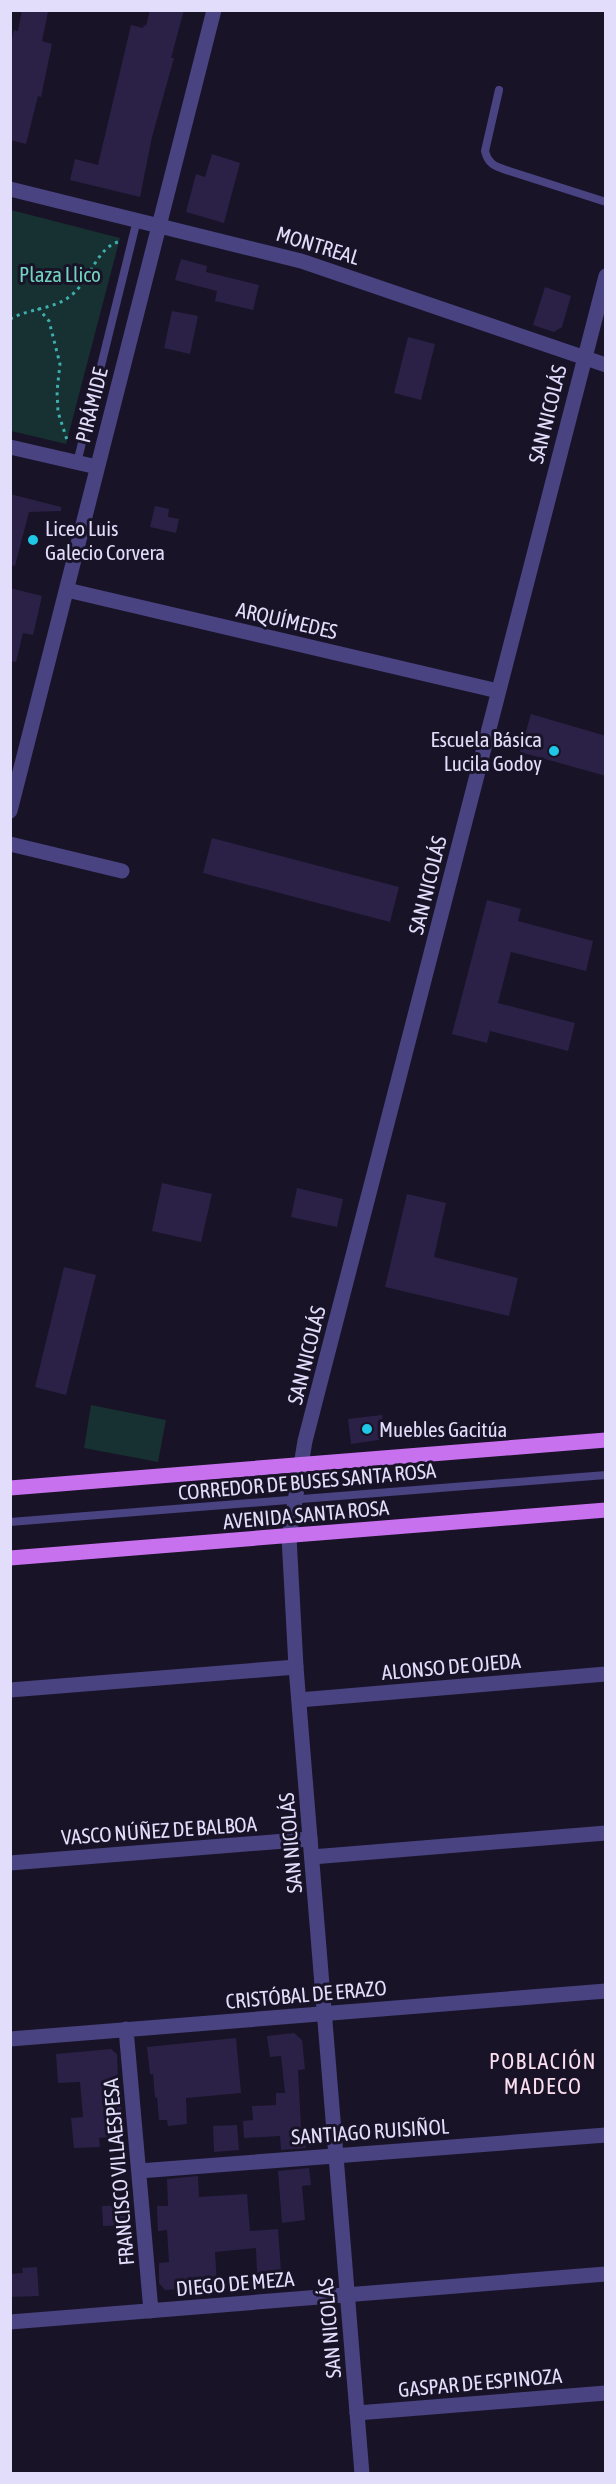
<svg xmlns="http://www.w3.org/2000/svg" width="616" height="2484" viewBox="0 0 616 2484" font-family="'Asap Condensed',sans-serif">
<rect width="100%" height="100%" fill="#181327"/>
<!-- green -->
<path fill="#173031" d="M 11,210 L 120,238 L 66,444 L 11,431 Z
M 91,1405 L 166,1420 L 158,1462 L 84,1448 Z"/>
<!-- building -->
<path fill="#2b2146" d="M 22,10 L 48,12 L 42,41 L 52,44 L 41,97 L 38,96 L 26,144 L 10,140 L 10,45 L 14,30 L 18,31 Z
M 150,10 L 184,10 L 171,58 L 174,58 L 152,137 L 140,197 L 70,180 L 75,159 L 98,165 L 131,25 L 143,28 L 144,25 L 146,26 Z
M 212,154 L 240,163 L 224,223 L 186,212 L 196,174 L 205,177 Z
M 181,259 L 207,266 L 206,272 L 259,285 L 253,310 L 215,301 L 217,291 L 175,280 Z
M 545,287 L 571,296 L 562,327 L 554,332 L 533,325 Z
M 172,311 L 198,316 L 190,354 L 164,348 Z
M 408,337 L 435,344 L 421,400 L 394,393 Z
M 10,494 L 61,507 L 61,511 L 29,512 L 15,566 L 10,565 Z
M 155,506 L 169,509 L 168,517 L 179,519 L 176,533 L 150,527 Z
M 10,588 L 42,596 L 33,635 L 23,633 L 16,662 L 10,661 Z
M 531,714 L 606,736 L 606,776 L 520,752 Z
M 212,838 L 399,887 L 390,922 L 203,873 Z
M 487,900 L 521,909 L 518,921 L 593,941 L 586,971 L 511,952 L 498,1003 L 575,1023 L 568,1051 L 490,1031 L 487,1043 L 452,1034 Z
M 162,1183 L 212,1194 L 201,1242 L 152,1231 Z
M 297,1188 L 343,1199 L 337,1227 L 291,1217 Z
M 407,1194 L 446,1203 L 434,1257 L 518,1278 L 509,1316 L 385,1287 Z
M 64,1267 L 96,1275 L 66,1395 L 35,1387 Z
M 382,1415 L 385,1439 L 351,1444 L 348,1419 Z
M 294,2033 L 302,2040 L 305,2069 L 298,2070 L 301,2127 L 305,2127 L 306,2148 L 281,2150 L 280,2136 L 244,2138 L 243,2121 L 253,2120 L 252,2106 L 276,2105 L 276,2093 L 285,2093 L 281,2056 L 270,2057 L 267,2036 Z
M 236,2038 L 241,2093 L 186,2098 L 187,2124 L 168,2126 L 167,2120 L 159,2120 L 157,2097 L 155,2098 L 153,2074 L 150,2074 L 147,2047 Z
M 111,2049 L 117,2054 L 118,2077 L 124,2136 L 99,2138 L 100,2147 L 74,2148 L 71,2118 L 83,2117 L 80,2082 L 58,2083 L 56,2054 Z
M 237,2125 L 239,2150 L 214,2152 L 213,2126 Z
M 309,2168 L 311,2185 L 302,2186 L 305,2220 L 282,2223 L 278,2171 Z
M 198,2176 L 199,2197 L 247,2194 L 250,2231 L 278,2229 L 281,2271 L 257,2273 L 256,2248 L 215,2252 L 217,2286 L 165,2290 L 159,2283 L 159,2263 L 169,2262 L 167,2230 L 158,2231 L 157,2206 L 168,2206 L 167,2179 Z
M 129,2205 L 130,2225 L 103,2226 L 102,2206 Z
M 37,2267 L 39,2296 L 10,2297 L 10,2274 L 23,2273 L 22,2268 Z"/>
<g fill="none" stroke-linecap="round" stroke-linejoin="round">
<!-- path -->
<path stroke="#3eaeae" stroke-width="3" stroke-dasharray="3 4.5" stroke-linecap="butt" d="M 38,308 L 49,321 L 60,364 L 57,391 L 58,412 L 68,443
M 10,319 C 32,307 57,310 75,292 C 91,276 98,248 118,242"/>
<!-- service -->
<path stroke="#494381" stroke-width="8" d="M 499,90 L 485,151 C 488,164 495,166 506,170 L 606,202
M 77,463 L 137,220
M 10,1522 L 606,1475"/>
<!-- minor -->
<path stroke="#494381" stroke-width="15" d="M 10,447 L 97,467
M 67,590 L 498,691
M 10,844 L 122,871
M 10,1690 L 296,1667
M 299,1700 L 606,1674
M 312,1857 L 606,1833
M 10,1863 L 310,1839
M 126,2029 L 151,2311
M 10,2039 L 606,1991
M 139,2171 L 606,2135
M 10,2322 L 606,2274
M 357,2413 L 606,2393"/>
<!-- tertiary -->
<path stroke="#494381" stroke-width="15" d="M 10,189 L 301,261 L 606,365
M 10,811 L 214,10
M 362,2474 L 296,1667 L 289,1537 L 305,1441 L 606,276"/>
<!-- primary -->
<path stroke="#c771ef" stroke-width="15" d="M 10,1488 L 606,1440
M 10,1558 L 606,1510"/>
</g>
<!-- markers -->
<g fill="#1fc6e5" stroke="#181327" stroke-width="2">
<circle cx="33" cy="540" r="6"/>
<circle cx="554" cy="751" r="6"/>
<circle cx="367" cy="1429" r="6"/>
</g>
<g text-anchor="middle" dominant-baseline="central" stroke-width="6" stroke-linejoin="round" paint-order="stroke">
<!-- street labels -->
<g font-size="21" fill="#e2ddfb" stroke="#181327">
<text transform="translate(318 245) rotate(17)">MONTREAL</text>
<text transform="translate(91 405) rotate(-76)">PIRÁMIDE</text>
<text transform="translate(547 414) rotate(-76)">SAN NICOLÁS</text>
<text transform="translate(287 620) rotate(13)">ARQUÍMEDES</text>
<text transform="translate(427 885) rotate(-76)">SAN NICOLÁS</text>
<text transform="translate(306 1355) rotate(-76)">SAN NICOLÁS</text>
<text transform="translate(307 1481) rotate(-5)">CORREDOR DE BUSES SANTA ROSA</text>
<text transform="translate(306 1514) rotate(-5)">AVENIDA SANTA ROSA</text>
<text transform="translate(451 1666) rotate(-5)">ALONSO DE OJEDA</text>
<text transform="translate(159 1830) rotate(-4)">VASCO NÚÑEZ DE BALBOA</text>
<text transform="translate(290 1843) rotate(-95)">SAN NICOLÁS</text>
<text transform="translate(306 1994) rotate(-5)">CRISTÓBAL DE ERAZO</text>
<text transform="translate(370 2131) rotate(-4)">SANTIAGO RUISIÑOL</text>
<text transform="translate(118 2172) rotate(-95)">FRANCISCO VILLAESPESA</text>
<text transform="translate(235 2283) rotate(-5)">DIEGO DE MEZA</text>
<text transform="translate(329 2328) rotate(-95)">SAN NICOLÁS</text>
<text transform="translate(480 2382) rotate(-5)">GASPAR DE ESPINOZA</text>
</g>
<!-- park labels -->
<g font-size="21" fill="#70d4c1" stroke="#181327">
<text x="60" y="274">Plaza Llico</text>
</g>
<!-- poi labels -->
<g font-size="21" fill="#e2ddfb" stroke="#181327" text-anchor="start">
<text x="45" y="528">Liceo Luis<tspan x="45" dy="24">Galecio Corvera</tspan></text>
<text x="542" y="739" text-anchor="end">Escuela Básica<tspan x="542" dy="24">Lucila Godoy</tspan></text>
<text x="379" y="1429">Muebles Gacitúa</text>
</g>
<!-- neighbourhood labels -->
<g font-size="22" letter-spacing="1.5" fill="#fbdfef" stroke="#181327">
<text x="543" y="2061">POBLACIÓN<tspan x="543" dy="25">MADECO</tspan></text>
</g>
</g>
<!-- border -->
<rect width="616" height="2484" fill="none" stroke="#e2ddfb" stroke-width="24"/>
</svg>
